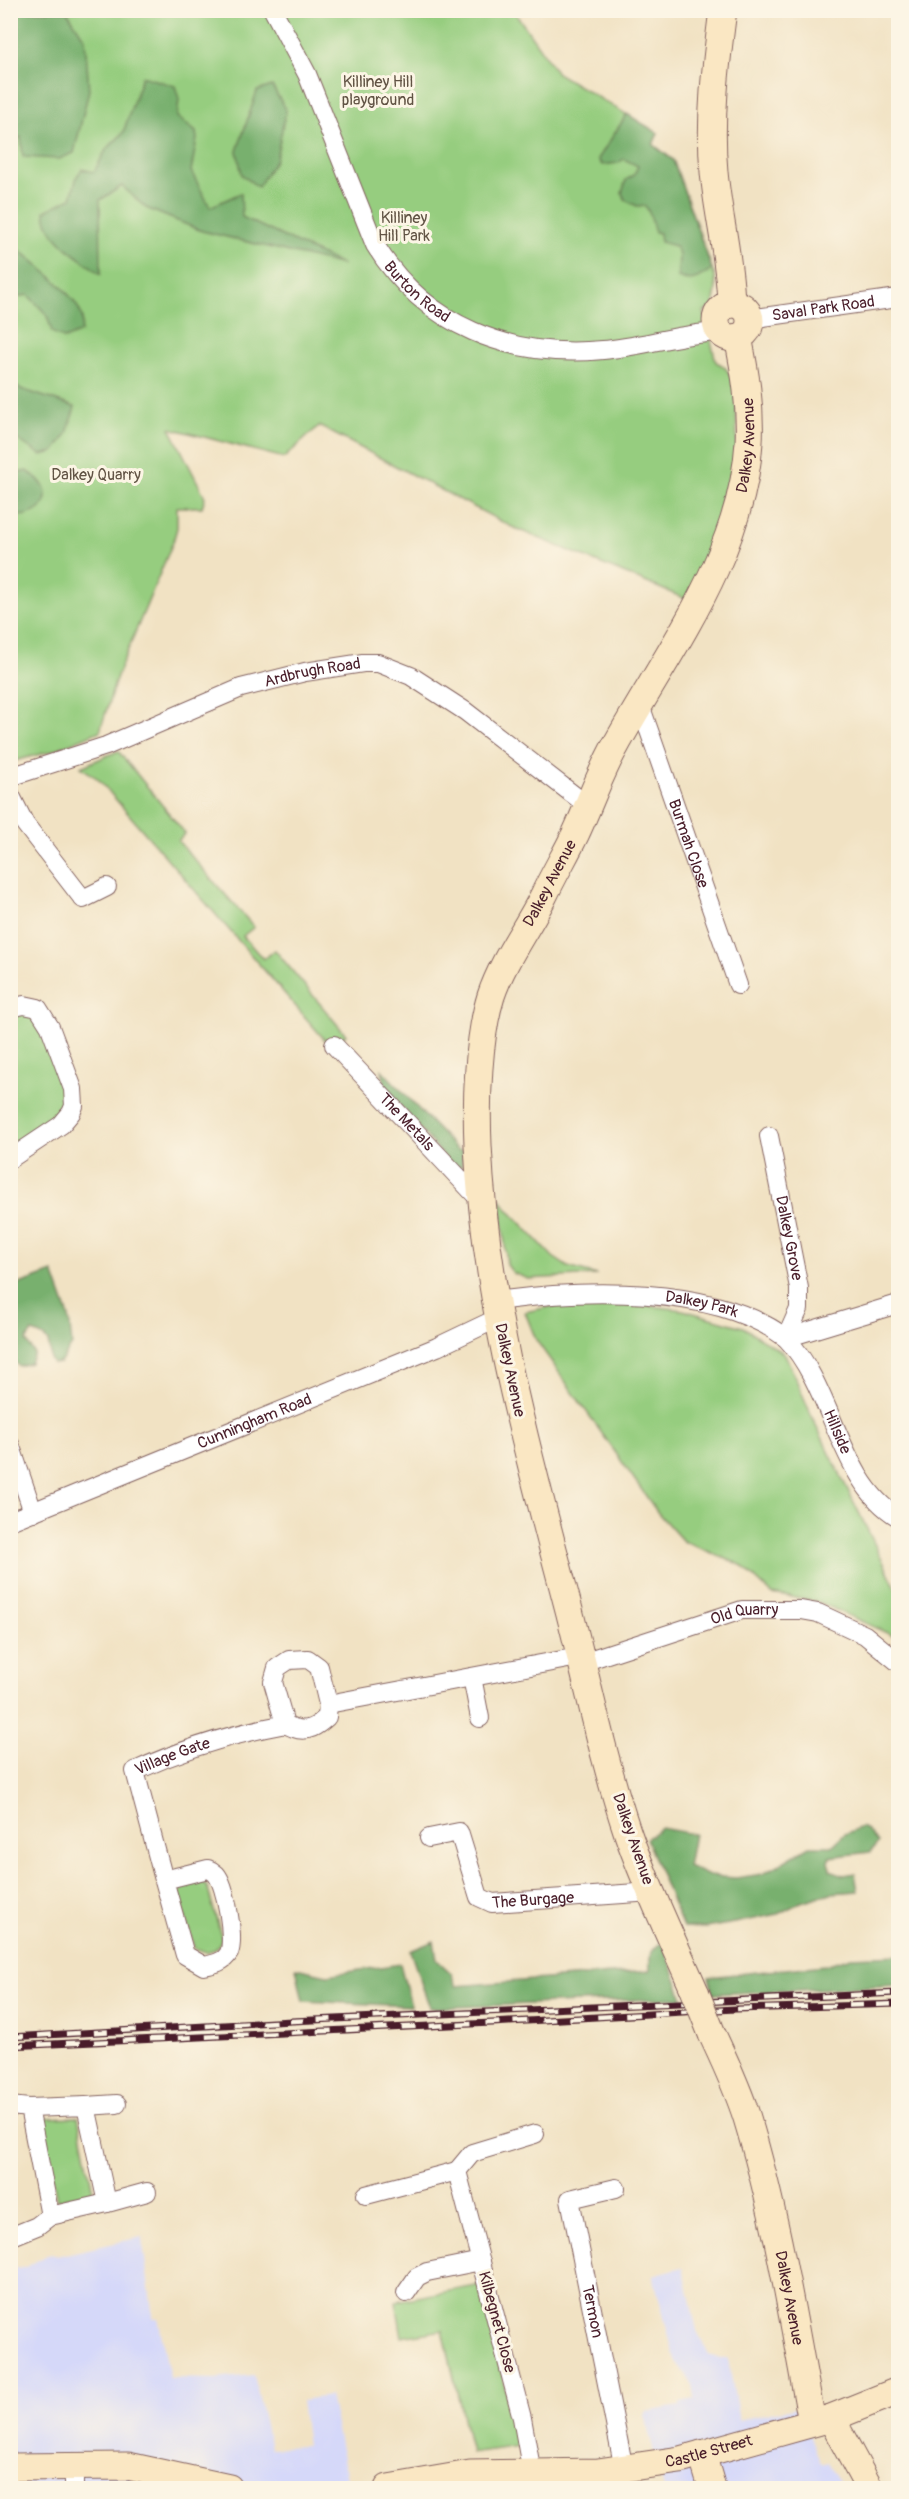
<svg xmlns="http://www.w3.org/2000/svg" width="909" height="2499" viewBox="0 0 909 2499" font-family="Pangolin,sans-serif">
<rect width="100%" height="100%" fill="#fcf5e5"/>
<filter id="ink" filterUnits="userSpaceOnUse"><feTurbulence type="fractalNoise" baseFrequency=".0167" numOctaves="2"/><feDisplacementMap in="SourceGraphic" scale="12" xChannelSelector="R" yChannelSelector="G"/><feConvolveMatrix kernelMatrix="1 2 1 2 8 2 1 2 1" color-interpolation-filters="sRGB"/></filter>
<filter id="wash" filterUnits="userSpaceOnUse"><feTurbulence type="fractalNoise" baseFrequency=".008" numOctaves="4" result="noise"/><feDisplacementMap in="SourceGraphic" scale="24" xChannelSelector="R" yChannelSelector="G"/><feGaussianBlur stdDeviation="1.35" result="paint"/><feColorMatrix in="noise" values="0 0 0 0 0 0 0 0 0 0 0 0 0 0 0 0 0 1.4 0 .05"/><feComposite in="paint" operator="in"/></filter>
<g filter="url(#wash)">
<rect width="100%" height="100%" fill="#f1e2c3"/>
<!-- built -->
<path fill="#d5d8f9" d="M 142,2237 L 153,2318 L 158,2318 L 170,2378 L 215,2379 L 254,2375 L 270,2448 L 307,2446 L 301,2400 L 330,2396 L 349,2488 L 11,2488 L 11,2269 L 26,2267 L 51,2253 L 57,2256 Z
M 683,2267 L 697,2331 L 709,2355 L 720,2359 L 728,2359 L 739,2420 L 803,2406 L 808,2431 L 821,2464 L 827,2462 L 843,2488 L 664,2488 L 644,2415 L 646,2412 L 680,2406 L 680,2402 L 695,2399 L 693,2385 L 675,2360 L 653,2275 Z"/>
<!-- green -->
<path fill="#96cd7f" stroke="#707655" stroke-width="1.5" d="M 11,11 L 514,11 L 557,73 L 658,133 L 653,144 L 673,160 L 715,277 L 716,290 L 713,306 L 704,312 L 716,362 C 733,368 735,389 736,405 C 737,434 738,464 732,492 C 723,530 703,565 686,599 L 512,527 L 319,426 L 284,458 L 170,428 L 205,497 L 202,507 L 177,507 L 177,528 L 173,542 L 117,676 L 100,731 L 52,751 L 11,762 Z
M 118,751 L 185,833 L 178,841 L 254,927 L 243,936 L 263,959 L 275,950 L 346,1035 L 331,1047 L 98,779 L 81,767 Z
M 18,1012 L 33,1014 L 51,1046 L 65,1096 C 62,1119 29,1137 11,1149 L 11,1015 Z
M 500,1197 L 505,1206 L 553,1257 L 568,1267 L 597,1275 L 528,1279 L 513,1273 L 507,1265 Z
M 568,1303 L 627,1303 L 683,1310 L 743,1327 L 785,1354 L 813,1419 L 898,1592 L 898,1638 L 819,1602 L 772,1594 L 741,1565 L 683,1541 L 658,1513 L 536,1340 L 525,1312 Z
M 191,1880 L 199,1880 L 207,1886 L 222,1939 L 216,1949 L 206,1952 L 194,1948 L 179,1894 L 183,1886 Z
M 78,2117 L 93,2192 L 57,2200 L 40,2118 Z
M 481,2285 L 519,2446 L 471,2453 L 443,2330 L 402,2337 L 396,2301 Z"/>
<!-- forest -->
<path fill="#78b06e" stroke="#61684c" stroke-width="1.5" d="M 10,11 L 67,11 L 85,39 L 89,90 L 74,153 L 59,159 L 23,157 L 21,137 L 11,140 Z
M 142,76 L 175,86 L 179,99 L 177,117 L 196,132 L 197,139 L 191,171 L 210,207 L 241,193 L 242,217 L 343,265 L 202,231 L 146,208 L 122,186 L 100,200 L 101,274 C 82,260 45,237 45,211 L 71,198 L 77,176 L 82,169 L 94,172 L 106,150 L 123,133 Z
M 272,86 L 286,110 L 276,159 L 258,187 L 242,175 L 237,151 L 257,91 Z
M 627,114 L 658,133 L 653,145 L 673,160 L 712,269 C 699,277 693,284 678,277 L 679,254 L 675,246 L 660,242 L 659,233 L 655,232 C 651,223 652,213 645,206 L 637,206 L 625,200 L 622,193 L 626,180 L 634,175 L 638,166 L 624,159 L 618,163 L 602,165 L 598,159 Z
M 11,243 C 29,258 77,294 82,317 C 83,321 81,328 81,332 L 65,339 L 52,332 L 47,315 L 28,295 L 11,298 Z
M 10,381 L 21,389 L 75,407 L 67,434 L 54,452 L 41,455 L 11,435 Z
M 27,471 C 61,491 46,518 11,516 L 11,474 Z
M 382,1070 L 457,1150 L 463,1150 L 462,1166 L 453,1167 L 386,1090 Z
M 53,1272 L 69,1317 L 72,1345 L 60,1363 L 53,1364 L 50,1359 C 50,1342 49,1337 32,1332 L 26,1341 L 34,1353 L 30,1363 L 19,1366 L 12,1360 L 11,1350 L 11,1287 Z
M 861,1827 L 867,1830 L 878,1843 L 870,1852 L 829,1857 L 830,1870 L 844,1875 L 855,1873 L 858,1891 L 831,1893 L 801,1902 L 778,1914 L 735,1923 L 705,1928 L 683,1927 L 646,1839 L 661,1828 L 694,1834 L 688,1866 L 709,1876 L 736,1878 L 763,1874 L 810,1846 L 832,1846 L 845,1834 Z
M 434,1941 L 437,1960 L 451,1973 L 456,1986 L 650,1971 C 649,1957 649,1950 663,1942 L 683,1998 L 430,2008 L 410,1951 Z
M 898,1955 L 898,1985 L 713,1994 L 709,1977 L 825,1965 L 851,1957 Z
M 400,1964 L 411,2006 L 303,2001 L 296,1968 L 327,1975 Z"/>
</g>
<g filter="url(#ink)">
<g fill="none" stroke-linecap="round" stroke-linejoin="round">
<!-- street casing -->
<g stroke="#846360" stroke-width="20">
<g id="street">
<path id="s1" d="M 273,10 L 307,74 L 375,245 C 425,326 510,359 603,350 C 638,347 672,336 707,333 L 718,329"/>
<path id="s2" d="M 749,319 L 898,298"/>
<path id="s3" d="M 639,702 L 738,985"/>
<path id="s4" d="M 10,777 L 106,746 L 241,688 L 305,672 L 363,663 L 378,663 L 411,676 L 465,711 L 588,806"/>
<path d="M 10,794 L 25,824 L 83,899 L 107,887"/>
<path d="M 10,1008 L 24,1005 L 38,1008 L 50,1027 L 73,1089 L 74,1106 L 71,1113 L 61,1125 L 10,1159"/>
<path id="s5" d="M 334,1045 L 481,1201"/>
<path id="s6" d="M 769,1136 L 799,1288 L 799,1309 L 786,1338 C 834,1389 839,1482 898,1517"/>
<path id="s7" d="M 496,1301 C 581,1289 714,1284 786,1338 L 898,1304"/>
<path d="M 10,1444 L 33,1512"/>
<path id="s8" d="M 10,1521 L 437,1347 L 498,1318"/>
<path d="M 472,1677 L 480,1718"/>
<path id="s9" d="M 328,1704 L 573,1658 L 592,1659 L 742,1610 L 801,1610 L 818,1613 L 865,1635 L 898,1662"/>
<path id="s10" d="M 429,1838 L 459,1832 L 479,1897 L 492,1903 L 652,1892"/>
<path d="M 208,1869 C 211,1870 214,1872 216,1874 C 226,1885 235,1939 229,1953 C 224,1962 214,1964 204,1966 L 185,1955 L 164,1880 Z"/>
<path id="s11" d="M 164,1880 L 135,1771 C 181,1750 232,1734 281,1725 C 286,1724 289,1726 294,1728 C 308,1733 317,1726 327,1717 L 328,1704 L 319,1667 L 308,1659 L 289,1660 L 277,1668 L 273,1682 L 285,1724"/>
<path d="M 10,2106 L 29,2108 L 86,2106 L 107,2203 L 50,2216 L 29,2108"/>
<path d="M 86,2106 L 117,2104"/>
<path id="s12" d="M 616,2188 L 570,2199 L 624,2469"/>
<path d="M 366,2195 L 457,2171"/>
<path d="M 107,2203 L 147,2192"/>
<path d="M 10,2237 L 37,2226 L 50,2216"/>
<path d="M 406,2293 L 417,2277 L 427,2272 L 481,2261"/>
<path d="M 74,2468 L 74,2488"/>
<path d="M 532,2473 L 522,2418 L 457,2171 L 472,2153 L 535,2134"/>
</g>
</g>
<!-- secondary casing -->
<g stroke="#846360" stroke-width="29">
<g id="secondary">
<path d="M 723,10 C 716,64 709,118 714,172 C 718,216 730,259 731,304"/>
<circle cx="733" cy="321" r="17"/>
<path id="s13" d="M 696,1994 C 673,1940 646,1887 627,1831 C 603,1759 588,1684 569,1610 C 529,1457 485,1304 478,1145 C 476,1102 478,1037 491,996 C 503,960 527,929 544,895 C 554,874 566,854 576,833 C 590,803 600,773 616,745 C 670,648 742,555 749,442 C 751,406 745,371 738,337"/>
<path id="s14" d="M 712,2034 C 725,2062 738,2089 747,2118 C 777,2217 793,2320 812,2422"/>
<path d="M 831,2418 L 869,2488"/>
<path d="M 702,2454 L 712,2488"/>
<path d="M 10,2467 L 128,2466 L 229,2488"/>
<path id="s15" d="M 388,2488 L 470,2474 L 598,2472 L 680,2460 L 831,2418 L 898,2391"/>
</g>
</g>
<!-- street -->
<use href="#street" stroke="#fff" stroke-width="18"/>
<!-- secondary -->
<use href="#secondary" stroke="#fae7c3" stroke-width="27"/>
<!-- rail casing -->
<g stroke="#4a1f2b" stroke-width="7">
<path id="rail" d="M 10,2037 L 292,2021 L 898,1993
M 10,2046 L 492,2023 L 735,2009 L 898,2004"/>
</g>
<!-- rail -->
<use href="#rail" stroke="#fcf5e5" stroke-width="4.5" stroke-dasharray="14" stroke-linecap="butt"/>
<!-- secondary-bridge casing -->
<g stroke="#846360" stroke-width="29" stroke-linecap="butt">
<path id="secondary-bridge" d="M 696,1994 L 712,2034"/>
</g>
<!-- secondary-bridge -->
<use href="#secondary-bridge" stroke="#fae7c3" stroke-width="27"/>
</g>
</g>
<g text-anchor="middle" dominant-baseline="central" stroke-width="6" stroke-linejoin="round" paint-order="stroke">
<!-- park labels -->
<g font-size="16" fill="#615344" stroke="#fcf5e5">
<text x="378" y="82">Killiney Hill<tspan x="378" dy="18">playground</tspan></text>
<text x="404" y="218">Killiney<tspan x="404" dy="18">Hill Park</tspan></text>
<text x="96" y="475">Dalkey Quarry</text>
</g>
<!-- street labels -->
<g font-size="16" fill="#4a1f2b" stroke="#fcf5e5">
<text stroke="none"><textPath href="#s1" startOffset="320">Burton Road</textPath></text>
<text stroke="none"><textPath href="#s2" startOffset="75">Saval Park Road</textPath></text>
<text stroke="none"><textPath href="#s13" startOffset="1642">Dalkey Avenue</textPath></text>
<text stroke="none"><textPath href="#s4" startOffset="321">Ardbrugh Road</textPath></text>
<text stroke="none"><textPath href="#s3" startOffset="150">Burmah Close</textPath></text>
<text stroke="none"><textPath href="#s13" startOffset="1158">Dalkey Avenue</textPath></text>
<text stroke="none"><textPath href="#s5" startOffset="106">The Metals</textPath></text>
<text stroke="none"><textPath href="#s6" startOffset="104">Dalkey Grove</textPath></text>
<text stroke="none"><textPath href="#s7" startOffset="207">Dalkey Park</textPath></text>
<text transform="translate(510 1370) rotate(78)">Dalkey Avenue</text>
<text stroke="none"><textPath href="#s8" startOffset="264">Cunningham Road</textPath></text>
<text stroke="none"><textPath href="#s6" startOffset="315">Hillside</textPath></text>
<text stroke="none"><textPath href="#s9" startOffset="428">Old Quarry</textPath></text>
<text stroke="none"><textPath href="#s11" startOffset="153">Village Gate</textPath></text>
<text transform="translate(633 1839) rotate(71)">Dalkey Avenue</text>
<text stroke="none"><textPath href="#s10" startOffset="154">The Burgage</textPath></text>
<text stroke="none"><textPath href="#s14" startOffset="276">Dalkey Avenue</textPath></text>
<text stroke="none"><textPath href="#s12" startOffset="162">Termon</textPath></text>
<text transform="translate(497 2322) rotate(75)">Kilbegnet Close</text>
<text stroke="none"><textPath href="#s15" startOffset="324">Castle Street</textPath></text>
</g>
</g>
<!-- margin -->
<rect width="909" height="2499" fill="none" stroke="#fcf5e5" stroke-width="36"/>
</svg>
